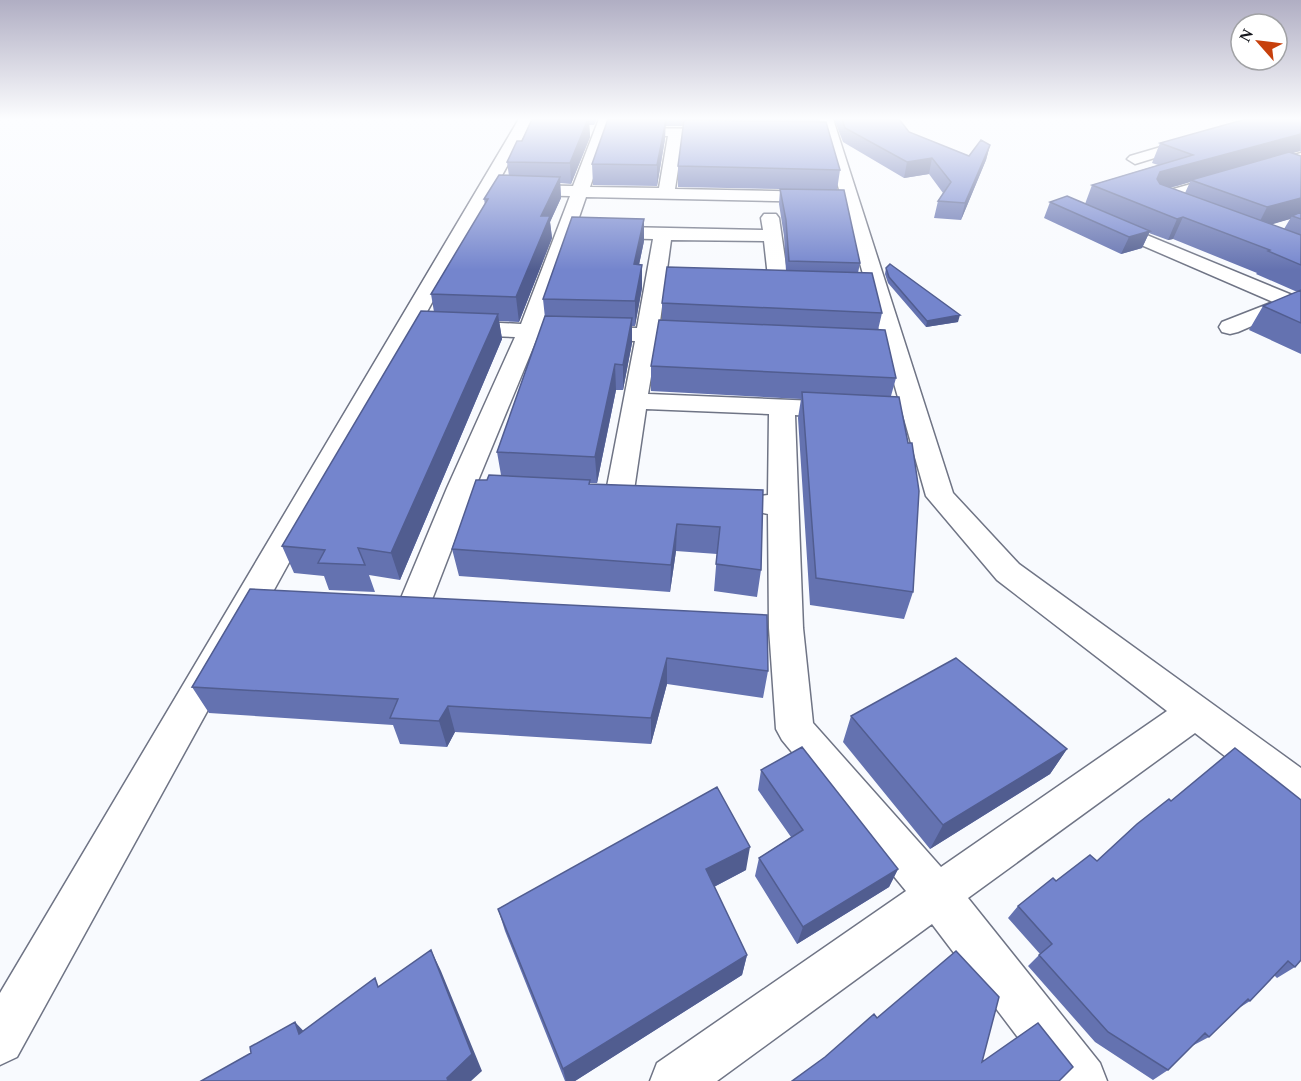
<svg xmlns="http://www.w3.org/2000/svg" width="1301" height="1081" viewBox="0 0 1301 1081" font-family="Georgia,serif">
<rect width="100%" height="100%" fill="#f8fafe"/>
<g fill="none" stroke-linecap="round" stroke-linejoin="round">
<!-- street casing -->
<g stroke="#6f7485" stroke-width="3">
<path id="street" d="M 519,119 L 533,119 L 17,1057 L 0,1065 L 0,993 Z
M 599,119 L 613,119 L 590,187 L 659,188 L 668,136 L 625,135 L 620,134 L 618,131 L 620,128 L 724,129 L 731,133 L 729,136 L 683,136 L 675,189 L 821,192 L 829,197 L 821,202 L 586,197 L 576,226 L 763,230 L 761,218 L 764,214 L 776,214 L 779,218 L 789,286 L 786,290 L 772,290 L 769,286 L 764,241 L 671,240 L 659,329 L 675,331 L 678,336 L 675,341 L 657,342 L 648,394 L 841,402 L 850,405 L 854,410 L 850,415 L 841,418 L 795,415 L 803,628 L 813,723 L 941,867 L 1167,711 L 997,580 L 926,496 L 819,119 L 833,119 L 953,493 L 1019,564 L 1301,768 L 1301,809 L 1287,804 L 1195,733 L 968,898 L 1100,1063 L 1107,1081 L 1051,1081 L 932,924 L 717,1081 L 650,1081 L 657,1063 L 906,891 L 782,740 L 776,729 L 769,628 L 768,514 L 753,511 L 749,504 L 753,497 L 768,495 L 769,414 L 646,409 L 633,497 L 629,504 L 619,506 L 609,504 L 605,497 L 635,341 L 537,338 L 475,488 L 428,610 L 424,619 L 412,622 L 400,619 L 396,610 L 447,488 L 515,337 L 460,335 L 452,333 L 449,328 L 452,323 L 460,321 L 521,324 L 570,196 L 521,195 L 513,190 L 521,185 L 573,186 ZM 572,237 L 653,239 L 637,328 L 542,325 Z
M 1195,137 L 1200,138 L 1202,141 L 1200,144 L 1135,164 L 1127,159 L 1130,156 Z
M 1301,153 L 1301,163 L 1174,200 L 1181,205 L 1178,209 C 1169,211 1155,207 1150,199 L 1152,195 Z
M 1108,219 L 1292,295 L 1301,295 L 1301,312 L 1291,309 L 1238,332 L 1230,334 L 1222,332 L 1219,327 L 1222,322 L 1273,302 L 1102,228 L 1099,224 L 1102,220 Z"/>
</g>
<!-- street -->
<use href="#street" fill="#fff" fill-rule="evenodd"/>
</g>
<!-- wall -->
<path fill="#6472b0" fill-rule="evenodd" d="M 532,119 L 597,119 L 594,125 L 589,125 L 590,137 L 571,184 L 560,183 L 561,198 L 550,222 L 552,238 L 519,322 L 499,321 L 502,339 L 400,580 L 369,575 L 375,592 L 329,590 L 324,576 L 294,573 L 282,546 L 434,312 L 431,294 L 485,205 L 484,199 L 509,176 L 507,162 L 522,141 Z
M 613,119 L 820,119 L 820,122 L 840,170 L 837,190 L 860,263 L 858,273 L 882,313 L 878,330 L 896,378 L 891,396 L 913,592 L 904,619 L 810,605 L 798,418 L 801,399 L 651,391 L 651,366 L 662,320 L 662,303 L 786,271 L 784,236 L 779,204 L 780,189 L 678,187 L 678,166 L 684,126 L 665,126 L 665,139 L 657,186 L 593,185 L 592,164 Z
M 834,119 L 899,119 L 909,132 L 969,156 L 990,145 L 986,160 L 961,220 L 934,218 L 938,201 L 943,193 L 929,174 L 904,178 L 843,142 Z
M 1301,119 L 1301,152 L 1300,151 L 1292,153 L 1301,156 L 1301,354 L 1249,330 L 1263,306 L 1299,291 L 1295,291 L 1256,274 L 1257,273 L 1173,239 L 1168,240 L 1149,233 L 1142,248 L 1121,254 L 1044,218 L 1050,202 L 1085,204 L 1092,185 L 1158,165 L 1152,163 L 1160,143 ZM 1190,182 L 1185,193 L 1169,188 L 1177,186 ZM 1290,219 L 1284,229 L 1271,224 Z
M 644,241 L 639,265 L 642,288 L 635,326 L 632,326 L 632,343 L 623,390 L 616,390 L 597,483 L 590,483 L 590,484 L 763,490 L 761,570 L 757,597 L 714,591 L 717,554 L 676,551 L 670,592 L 459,576 L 452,549 L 487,480 L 501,475 L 497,452 L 545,318 L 543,299 Z
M 886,268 L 958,322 L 926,327 L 888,283 L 885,274 Z
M 250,589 L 768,671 L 763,698 L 667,684 L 651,744 L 455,732 L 447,747 L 400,744 L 393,725 L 209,713 L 192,687 Z
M 851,716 L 1067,749 L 1050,774 L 930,849 L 843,742 Z
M 761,770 L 898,869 L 889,887 L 797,944 L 755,876 L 759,858 L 791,837 L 758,790 Z
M 1137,824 L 1295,967 L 1277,978 L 1274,975 L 1250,1001 L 1236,1010 L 1209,1037 L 1192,1046 L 1168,1070 L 1153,1080 L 1095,1042 L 1028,966 L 1040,954 L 1008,918 L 1018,906 L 1056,881 L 1097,861 Z
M 746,870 L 714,887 L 747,955 L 742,975 L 575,1081 L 565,1081 L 505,931 L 498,909 Z"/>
<!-- shaded-wall -->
<path fill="#515d90" d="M 589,119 L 590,137 L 571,184 L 570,163 Z
M 666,120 L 665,139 L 657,186 L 657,165 Z
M 1301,134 L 1300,151 L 1194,181 L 1191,180 L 1190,182 L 1151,193 L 1160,172 Z
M 990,145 L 986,160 L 961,220 L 965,203 Z
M 932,158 L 929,174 L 904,178 L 907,162 Z
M 560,177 L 561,198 L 550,222 L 552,238 L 519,322 L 516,297 L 541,216 Z
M 1301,198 L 1301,216 L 1292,216 L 1290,219 L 1256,229 L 1267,207 Z
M 1183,217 L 1173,239 L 1168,240 L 1177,219 Z
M 644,219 L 644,241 L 634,288 L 634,264 Z
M 1150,231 L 1142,248 L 1121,254 L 1129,237 Z
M 642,265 L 642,288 L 635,326 L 635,301 Z
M 498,314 L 502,339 L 400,580 L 391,553 Z
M 960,315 L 958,322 L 926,327 L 927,321 Z
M 632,318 L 632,343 L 623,390 L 623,365 Z
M 615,364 L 616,390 L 597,483 L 595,457 Z
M 677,524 L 676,551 L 670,592 L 671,565 Z
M 667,658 L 667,684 L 651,744 L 651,718 Z
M 448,706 L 455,732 L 447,747 L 439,721 Z
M 1067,749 L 1050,774 L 930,849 L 943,825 Z
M 750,847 L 746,870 L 704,892 L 706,869 Z
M 898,869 L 889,887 L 797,944 L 803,927 Z
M 431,950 L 441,971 L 482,1071 L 471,1081 L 448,1081 L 447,1078 Z
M 747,955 L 742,975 L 575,1081 L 566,1081 L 563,1069 Z
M 295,1022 L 313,1041 L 299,1034 Z"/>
<!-- building -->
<path fill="#7485cd" stroke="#515d90" stroke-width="1.5" d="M 532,119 L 588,119 L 570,163 L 507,162 L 517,141 L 522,141 Z
M 608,119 L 666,120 L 657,165 L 592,164 Z
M 842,119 L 899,119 L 909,132 L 969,156 L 981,140 L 990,145 L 965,203 L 938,201 L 951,182 L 932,158 L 907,162 L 845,128 Z
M 1246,119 L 1301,119 L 1301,134 L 1160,172 L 1157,179 L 1160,184 L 1301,235 L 1301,265 L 1268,251 L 1270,250 L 1183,217 L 1177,219 L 1092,185 L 1193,155 L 1160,143 Z
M 684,120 L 826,122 L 840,170 L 678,166 Z
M 1289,152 L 1301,156 L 1301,198 L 1267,207 L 1191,180 Z
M 499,175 L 560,177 L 541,216 L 550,216 L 516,297 L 431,294 L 488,199 L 484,199 Z
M 780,189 L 844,190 L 860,263 L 789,261 L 786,220 Z
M 1067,196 L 1150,231 L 1129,237 L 1050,202 Z
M 1301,212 L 1301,219 L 1292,216 Z
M 572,217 L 644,219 L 634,264 L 642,265 L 635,301 L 543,299 Z
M 890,264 L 960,315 L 927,321 L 889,277 L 886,268 Z
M 667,267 L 872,273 L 882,313 L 662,303 Z
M 1301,290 L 1301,323 L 1263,306 Z
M 421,311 L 498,314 L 391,553 L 358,548 L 365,565 L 318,563 L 325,550 L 282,546 Z
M 545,316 L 632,318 L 623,365 L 615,364 L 595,457 L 497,452 Z
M 659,320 L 885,330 L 896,378 L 651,366 Z
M 802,392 L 899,397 L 908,443 L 912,443 L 919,491 L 913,592 L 816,578 Z
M 489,475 L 590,480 L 589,484 L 763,490 L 761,570 L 716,564 L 720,527 L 677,524 L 671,565 L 452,549 L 476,480 L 487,480 Z
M 250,589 L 767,615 L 768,671 L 667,658 L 651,718 L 448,706 L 439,721 L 390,718 L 398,699 L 192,687 Z
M 956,658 L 1067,749 L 943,825 L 851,716 Z
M 802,747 L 898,869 L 803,927 L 759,858 L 803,830 L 761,770 Z
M 1235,748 L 1301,800 L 1301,960 L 1295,967 L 1288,961 L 1250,1001 L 1248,999 L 1209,1037 L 1205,1033 L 1168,1070 L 1108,1032 L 1039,955 L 1052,944 L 1018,906 L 1053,878 L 1056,881 L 1090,855 L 1097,861 L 1137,824 L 1169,799 L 1171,801 Z
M 717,787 L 750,847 L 706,869 L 747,955 L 563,1069 L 498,909 Z
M 431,950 L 472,1054 L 447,1078 L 448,1081 L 201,1081 L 251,1053 L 250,1047 L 295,1022 L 299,1034 L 375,978 L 378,987 Z
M 956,951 L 999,997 L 982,1062 L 1038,1023 L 1073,1067 L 1059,1081 L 792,1081 L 825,1057 L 874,1014 L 877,1018 Z"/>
<!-- sky -->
<linearGradient id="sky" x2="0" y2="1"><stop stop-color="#b0aec3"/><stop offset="0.44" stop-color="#fcfdff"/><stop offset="1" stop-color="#fcfdff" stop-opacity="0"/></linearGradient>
<rect width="1301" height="270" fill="url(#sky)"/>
<!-- north arrow -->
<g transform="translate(1259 42) rotate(298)"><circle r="28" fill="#ffffff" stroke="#a1a2a5" stroke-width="1.5"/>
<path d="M0-4.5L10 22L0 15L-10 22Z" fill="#c7400c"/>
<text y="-9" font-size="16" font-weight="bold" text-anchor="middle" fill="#15171d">N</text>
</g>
</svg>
